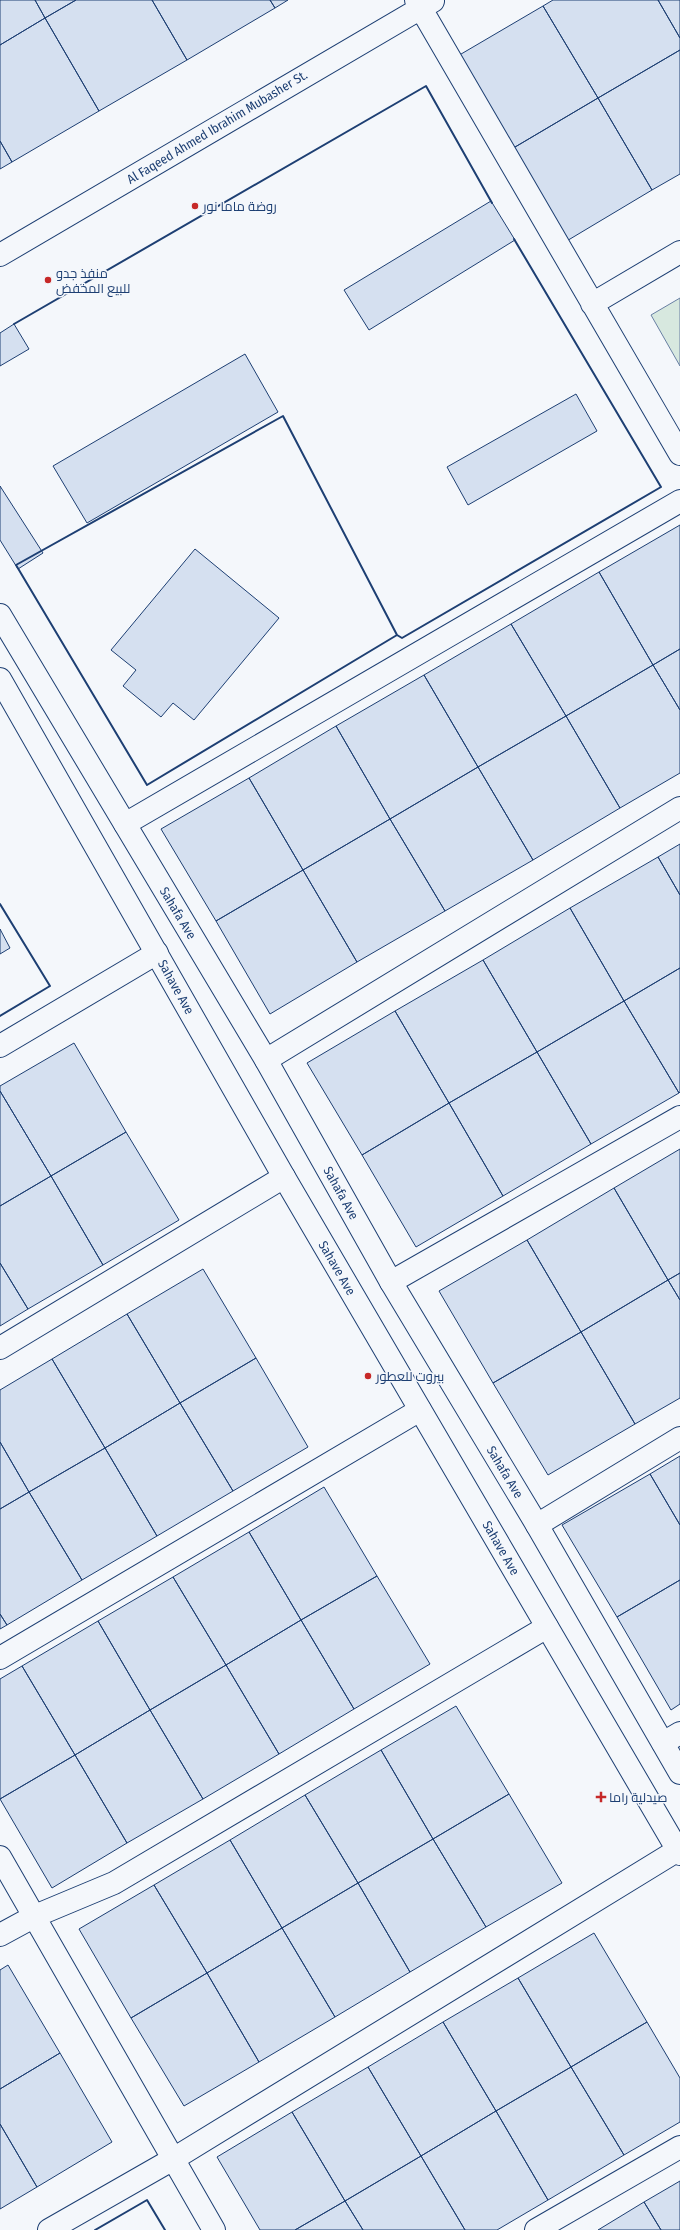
<svg xmlns="http://www.w3.org/2000/svg" width="680" height="2230" viewBox="0 0 680 2230" font-family="'Fira Sans Condensed',Cairo,sans-serif">
<rect width="100%" height="100%" fill="#f4f7fb"/>
<!-- green -->
<path fill="#d7e8df" stroke="#687fa3" d="M 680,298 L 680,366 L 651,315 Z"/>
<!-- building -->
<path fill="#d5e0f0" stroke="#1d3f73" d="M 0,0 L 35,0 L 45,18 L 0,45 Z
M 35,0 L 76,0 L 45,18 Z
M 76,0 L 152,0 L 187,60 L 99,111 L 45,18 Z
M 152,0 L 270,0 L 275,8 L 187,60 Z
M 270,0 L 288,0 L 275,8 Z
M 553,0 L 658,0 L 680,38 L 680,50 L 598,98 L 543,6 Z
M 658,0 L 680,0 L 680,38 Z
M 543,6 L 598,98 L 510,150 L 456,57 Z
M 45,18 L 99,111 L 12,162 L 0,141 L 0,45 Z
M 680,50 L 680,174 L 652,190 L 598,98 Z
M 598,98 L 652,190 L 565,242 L 510,150 Z
M 0,141 L 12,162 L 0,169 Z
M 491,201 L 515,240 L 369,330 L 344,290 Z
M 14,324 L 29,349 L 0,366 L 0,333 Z
M 245,354 L 278,412 L 87,523 L 53,466 Z
M 576,394 L 597,431 L 468,505 L 447,467 Z
M 0,486 L 43,553 L 18,569 L 0,540 Z
M 680,525 L 680,649 L 653,665 L 599,572 Z
M 195,549 L 279,618 L 194,720 L 173,703 L 161,717 L 123,686 L 136,670 L 111,650 Z
M 599,572 L 653,665 L 566,716 L 511,624 Z
M 511,624 L 566,716 L 478,767 L 424,675 Z
M 680,649 L 680,710 L 653,665 Z
M 653,665 L 680,710 L 680,773 L 620,808 L 566,716 Z
M 424,675 L 478,767 L 390,819 L 336,726 Z
M 566,716 L 620,808 L 533,860 L 478,767 Z
M 336,726 L 390,819 L 303,870 L 249,778 Z
M 478,767 L 533,860 L 445,911 L 390,819 Z
M 249,778 L 303,870 L 216,921 L 161,829 Z
M 390,819 L 445,911 L 357,962 L 303,870 Z
M 680,844 L 680,895 L 658,857 Z
M 658,857 L 680,895 L 680,968 L 624,1001 L 570,908 Z
M 303,870 L 357,962 L 270,1014 L 216,921 Z
M 570,908 L 624,1001 L 537,1052 L 483,960 Z
M 0,929 L 10,948 L 0,954 Z
M 483,960 L 537,1052 L 449,1103 L 395,1011 Z
M 680,968 L 680,1092 L 679,1093 L 624,1001 Z
M 624,1001 L 679,1093 L 591,1144 L 537,1052 Z
M 395,1011 L 449,1103 L 362,1155 L 307,1063 Z
M 74,1043 L 126,1132 L 51,1176 L 0,1091 L 0,1086 Z
M 537,1052 L 591,1144 L 503,1196 L 449,1103 Z
M 0,1091 L 51,1176 L 0,1206 Z
M 449,1103 L 503,1196 L 416,1247 L 362,1155 Z
M 126,1132 L 179,1220 L 103,1265 L 51,1176 Z
M 680,1149 L 680,1273 L 668,1280 L 614,1188 Z
M 51,1176 L 103,1265 L 28,1309 L 0,1263 L 0,1206 Z
M 614,1188 L 668,1280 L 581,1332 L 527,1240 Z
M 527,1240 L 581,1332 L 493,1383 L 439,1291 Z
M 0,1263 L 28,1309 L 0,1326 Z
M 203,1269 L 256,1358 L 180,1403 L 127,1314 Z
M 680,1273 L 680,1300 L 668,1280 Z
M 668,1280 L 680,1300 L 680,1398 L 635,1424 L 581,1332 Z
M 127,1314 L 180,1403 L 105,1448 L 52,1359 Z
M 581,1332 L 635,1424 L 548,1475 L 493,1383 Z
M 256,1358 L 308,1447 L 233,1491 L 180,1403 Z
M 52,1359 L 105,1448 L 29,1492 L 0,1442 L 0,1390 Z
M 180,1403 L 233,1491 L 157,1536 L 105,1448 Z
M 0,1442 L 29,1492 L 0,1509 Z
M 105,1448 L 157,1536 L 82,1580 L 29,1492 Z
M 680,1456 L 680,1525 L 650,1474 Z
M 650,1474 L 680,1525 L 680,1580 L 617,1617 L 562,1525 Z
M 324,1487 L 377,1576 L 301,1620 L 249,1532 Z
M 29,1492 L 82,1580 L 7,1625 L 0,1614 L 0,1509 Z
M 249,1532 L 301,1620 L 226,1665 L 173,1577 Z
M 377,1576 L 430,1664 L 354,1709 L 301,1620 Z
M 173,1577 L 226,1665 L 150,1710 L 98,1621 Z
M 680,1580 L 680,1704 L 671,1710 L 617,1617 Z
M 0,1614 L 7,1625 L 0,1629 Z
M 301,1620 L 354,1709 L 279,1754 L 226,1665 Z
M 98,1621 L 150,1710 L 75,1755 L 22,1666 Z
M 226,1665 L 279,1754 L 203,1799 L 150,1710 Z
M 22,1666 L 75,1755 L 0,1799 L 0,1679 Z
M 456,1706 L 509,1794 L 433,1839 L 381,1750 Z
M 150,1710 L 203,1799 L 127,1843 L 75,1755 Z
M 381,1750 L 433,1839 L 358,1883 L 305,1795 Z
M 75,1755 L 127,1843 L 52,1888 L 0,1799 Z
M 509,1794 L 562,1883 L 486,1927 L 433,1839 Z
M 305,1795 L 358,1883 L 282,1928 L 230,1840 Z
M 433,1839 L 486,1927 L 410,1972 L 358,1883 Z
M 230,1840 L 282,1928 L 207,1973 L 154,1885 Z
M 358,1883 L 410,1972 L 335,2017 L 282,1928 Z
M 154,1885 L 207,1973 L 131,2018 L 79,1929 Z
M 282,1928 L 335,2017 L 259,2062 L 207,1973 Z
M 594,1933 L 647,2022 L 571,2067 L 518,1978 Z
M 8,1965 L 60,2053 L 0,2089 L 0,1970 Z
M 207,1973 L 259,2062 L 184,2106 L 131,2018 Z
M 518,1978 L 571,2067 L 496,2111 L 443,2022 Z
M 443,2022 L 496,2111 L 421,2156 L 368,2067 Z
M 647,2022 L 680,2078 L 680,2122 L 624,2155 L 571,2067 Z
M 60,2053 L 112,2142 L 37,2187 L 0,2124 L 0,2089 Z
M 368,2067 L 421,2156 L 345,2201 L 292,2112 Z
M 571,2067 L 624,2155 L 548,2200 L 496,2111 Z
M 496,2111 L 548,2200 L 497,2230 L 465,2230 L 421,2156 Z
M 292,2112 L 345,2201 L 295,2230 L 260,2230 L 217,2157 Z
M 0,2124 L 37,2187 L 0,2209 Z
M 421,2156 L 465,2230 L 363,2230 L 345,2201 Z
M 680,2181 L 680,2230 L 661,2230 L 644,2202 Z
M 345,2201 L 363,2230 L 295,2230 Z
M 644,2202 L 661,2230 L 598,2230 Z"/>
<g fill="none" stroke-linecap="round" stroke-linejoin="round">
<!-- street casing -->
<g stroke="#1d3f73" stroke-width="24">
<path id="street" d="M 416,0 L 680,454
M 0,255 L 433,1
M 592,304 L 680,252
M 125,824 L 680,501
M 0,1046 L 157,953
M 266,1060 L 680,808
M 391,1282 L 680,1117
M 0,1348 L 284,1177
M 537,1525 L 680,1438
M 0,1658 L 420,1410
M 663,1743 L 680,1733
M 0,1857 L 214,2230
M 0,1935 L 35,1916 L 114,1883 L 547,1627
M 49,2230 L 175,2158 L 678,1850
M 536,2230 L 680,2147"/>
</g>
<!-- secondary casing -->
<g stroke="#1d3f73" stroke-width="24">
<path id="secondary" d="M 0,615 L 266,1060 L 391,1282 L 537,1525 L 680,1773
M 0,679 L 284,1177 L 680,1854"/>
</g>
<!-- street -->
<use href="#street" stroke="#f4f7fb" stroke-width="22"/>
<!-- secondary -->
<use href="#secondary" stroke="#f4f7fb" stroke-width="22"/>
<!-- wall -->
<path stroke="#1d3f73" stroke-width="2" d="M 14,324 L 426,86 L 492,203
M 283,416 L 397,635 L 147,785 L 16,565 Z
M 397,635 L 402,638 L 661,487 L 514,239
M 0,904 L 50,986 L 0,1016
M 95,2230 L 147,2200 L 165,2230"/>
</g>
<!-- markers -->
<g fill="#c62828" stroke="#f4f7fb" stroke-width="1.5">
<circle cx="195" cy="206" r="4"/>
<circle cx="48" cy="280" r="4"/>
<circle cx="368" cy="1376" r="4"/>
<path d="M599 1791h4v4h4v4h-4v4h-4v-4h-4v-4h4z"/>
</g>
<g text-anchor="middle" dominant-baseline="central" stroke-width="3" stroke-linejoin="round" paint-order="stroke">
<!-- street labels -->
<g font-size="13" fill="#1d3f73" stroke="#f4f7fb">
<text transform="translate(217 127) rotate(-31)">Al Faqeed Ahmed Ibrahim Mubasher St.</text>
<text transform="translate(178 913) rotate(59)">Sahafa Ave</text>
<text transform="translate(176 987) rotate(61)">Sahave Ave</text>
<text transform="translate(341 1193) rotate(61)">Sahafa Ave</text>
<text transform="translate(337 1268) rotate(60)">Sahave Ave</text>
<text transform="translate(505 1472) rotate(59)">Sahafa Ave</text>
<text transform="translate(501 1548) rotate(60)">Sahave Ave</text>
</g>
<!-- poi labels -->
<g font-size="13" fill="#1d3f73" stroke="#f4f7fb" text-anchor="start">
<text x="203" y="206">روضة ماما نور</text>
<text x="56" y="273">منفذ جدو<tspan x="56" dy="15">للبيع المخفض</tspan></text>
<text x="376" y="1376">بيروت للعطور</text>
<text x="609" y="1797">صيدلية راما</text>
</g>
</g>
</svg>
